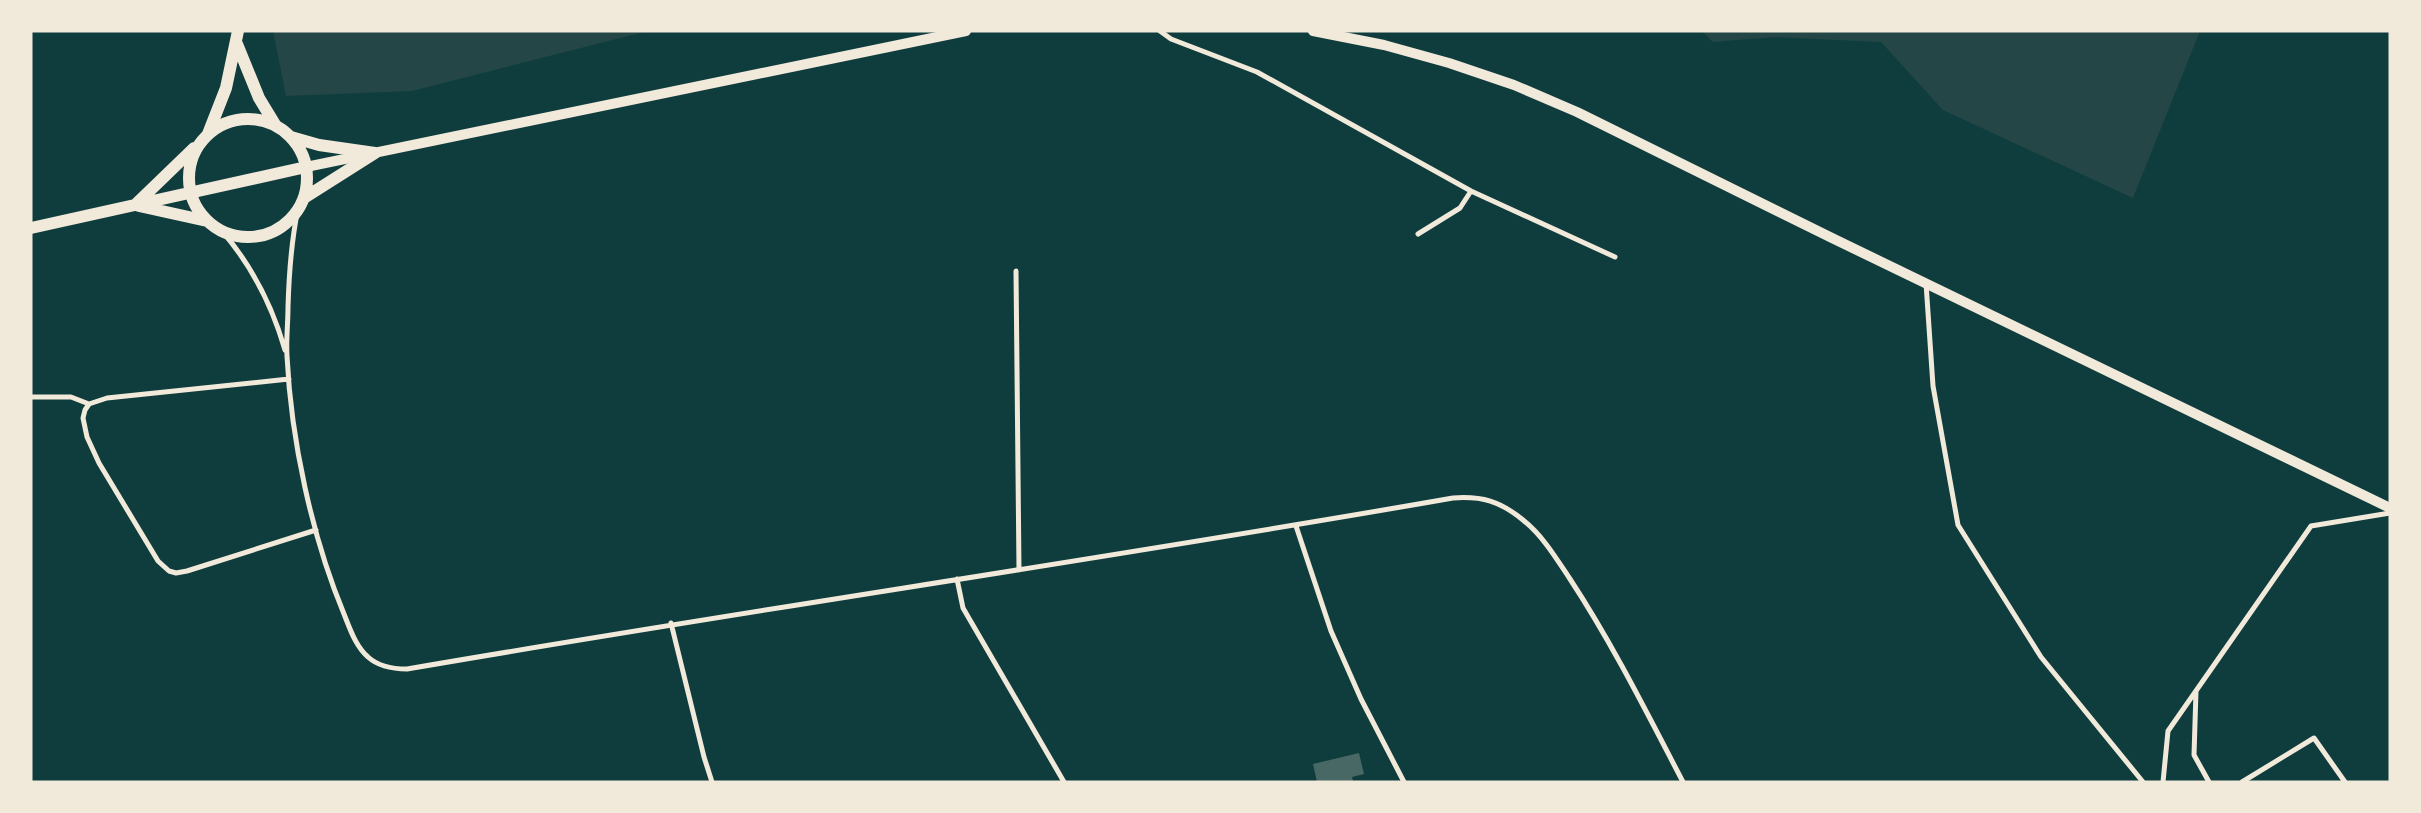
<svg xmlns="http://www.w3.org/2000/svg" width="2421" height="813" viewBox="0 0 2421 813" font-family="Figtree,sans-serif">
<rect width="100%" height="100%" fill="#0f3d3e"/>
<!-- green -->
<path fill="#244646" d="M 273,31 L 648,31 L 412,91 L 286,96 Z
M 1702,31 L 2200,31 L 2133,198 L 1943,110 L 1881,42 L 1775,37 L 1713,42 Z"/>
<!-- building -->
<path fill="#486865" d="M 1359,753 L 1364,774 L 1352,777 L 1353,781 L 1348,782 L 1317,782 L 1313,764 Z"/>
<g fill="none" stroke-linecap="round" stroke-linejoin="round">
<!-- minor -->
<path stroke="#f1e9da" stroke-width="5" d="M 1160,31 L 1171,39 L 1257,72 L 1471,191 L 1615,257
M 298,209 C 291,242 289,273 288,307 C 288,323 286,340 287,356 C 291,440 312,537 344,614 C 350,629 356,647 368,657 C 379,667 393,669 407,669 C 755,609 1105,559 1453,498 C 1482,496 1500,501 1523,520 C 1543,536 1556,558 1570,579 C 1612,643 1647,713 1683,782
M 222,231 C 253,267 272,305 285,350
M 1418,234 L 1460,208 L 1471,191
M 1016,271 L 1019,570
M 1926,283 L 1933,386 L 1958,525 L 2041,657 L 2143,782
M 289,379 L 107,398 L 89,404 L 85,410 L 83,418 L 87,437 L 99,463 L 158,561 L 169,571 L 176,573 L 187,571 L 316,530
M 31,397 L 71,397 L 89,404
M 1296,526 L 1331,631 L 1361,699 L 1404,782
M 957,579 L 963,608 L 1064,782
M 671,623 L 704,757 L 712,782
M 2196,691 L 2194,755 L 2209,782
M 2163,782 L 2168,731 L 2311,526 L 2390,513
M 2242,782 L 2314,738 L 2345,782"/>
<!-- secondary -->
<path stroke="#f1e9da" stroke-width="10" d="M 1313,31 L 1384,45 L 1449,63 L 1514,85 L 1577,112 L 1832,238 L 2390,508
M 306,167 L 966,31"/>
<!-- primary -->
<path stroke="#f1e9da" stroke-width="12" d="M 237,44 L 259,98 L 276,126
M189 178a59 59 0 1 1 118 0a59 59 0 1 1-118 0Z
M 208,134 L 226,88 L 238,31
M 291,137 L 319,145 L 375,153
M 304,198 L 375,153
M 135,205 L 194,148
M 139,206 L 207,221
M 31,228 L 306,167"/>
</g>
<!-- border -->
<rect width="2421" height="813" fill="none" stroke="#f1e9da" stroke-width="65"/>
</svg>
